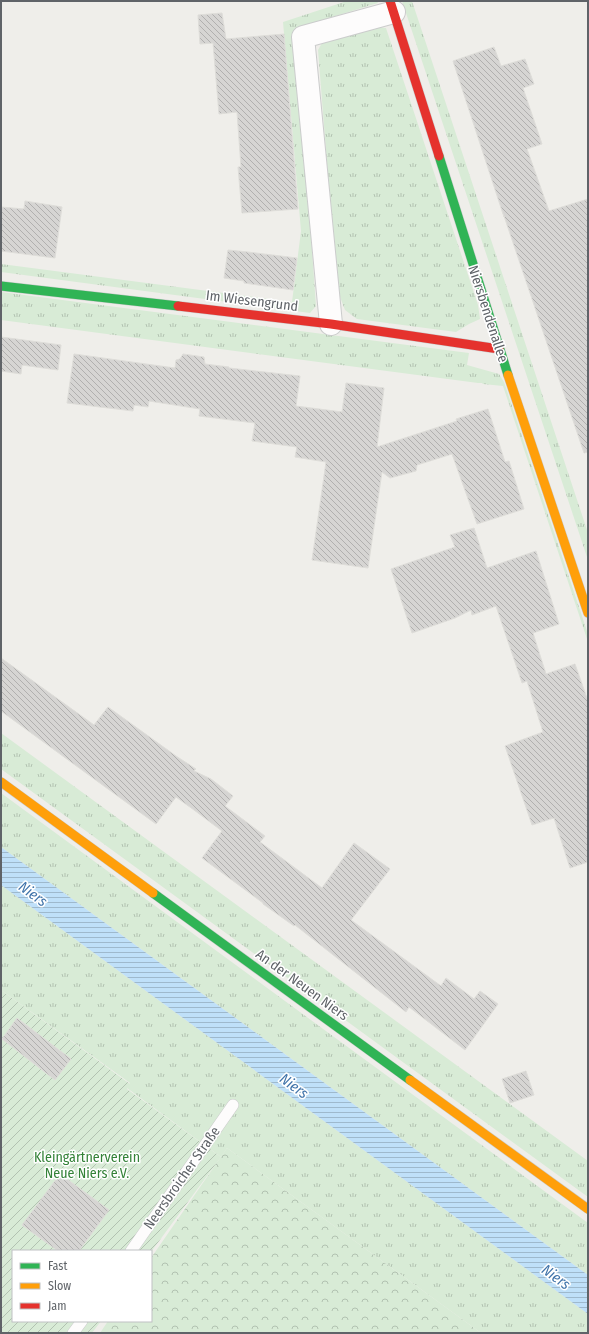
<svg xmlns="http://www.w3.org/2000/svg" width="589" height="1334" viewBox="0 0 589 1334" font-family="'Fira Sans Condensed',sans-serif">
<defs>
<pattern id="grass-tufts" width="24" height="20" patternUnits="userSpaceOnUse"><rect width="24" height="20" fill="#d8ebd6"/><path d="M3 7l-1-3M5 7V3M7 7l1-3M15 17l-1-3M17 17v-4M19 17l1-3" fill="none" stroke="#b2c2b1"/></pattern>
<pattern id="forest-crowns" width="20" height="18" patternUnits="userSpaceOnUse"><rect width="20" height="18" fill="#d8ebd6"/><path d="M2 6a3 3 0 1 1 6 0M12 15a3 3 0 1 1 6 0" fill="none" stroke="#b2c2b1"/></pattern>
<pattern id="garden-furrows" width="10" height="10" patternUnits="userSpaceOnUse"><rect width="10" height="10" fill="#d8ebd6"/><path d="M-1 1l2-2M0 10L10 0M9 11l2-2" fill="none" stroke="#b2c2b1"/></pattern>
<pattern id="water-rules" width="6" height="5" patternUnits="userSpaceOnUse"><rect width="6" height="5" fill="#bfe0f9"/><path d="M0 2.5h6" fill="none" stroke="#9eb9cd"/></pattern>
<pattern id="building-back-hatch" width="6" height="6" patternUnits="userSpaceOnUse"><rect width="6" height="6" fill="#d6d5d3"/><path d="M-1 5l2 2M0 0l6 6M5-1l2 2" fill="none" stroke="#b1b0af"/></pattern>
</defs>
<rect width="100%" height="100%" fill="#efeeea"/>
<!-- grass -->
<path fill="url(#grass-tufts)" d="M 347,1 L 377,1 L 378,3 L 296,28 L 316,306 L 310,313 L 1,272 L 1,264 L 292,302 L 301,231 L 283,22 Z
M 402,1 L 412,1 L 588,533 L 588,560 Z
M 378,27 L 386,28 L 478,305 L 480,319 L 469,324 L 456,332 L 357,319 L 345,310 L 337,289 L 318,50 L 322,43 Z
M 1,292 L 469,353 L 467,365 L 499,374 L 504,382 L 588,634 L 588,642 L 503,386 L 483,384 L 482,383 L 478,383 L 1,320 Z
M 1,733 L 588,1161 L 588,1197 L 1,769 Z
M 1,793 L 588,1223 L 588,1275 L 1,847 Z
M 1,885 L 588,1314 L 588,1333 L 481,1333 L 227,1148 L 221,1157 L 127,1088 L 130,1083 L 1,990 Z"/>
<!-- forest -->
<path fill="url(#forest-crowns)" d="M 227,1148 L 481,1333 L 100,1333 L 108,1321 L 151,1321 L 151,1258 Z"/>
<!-- garden -->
<path fill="url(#garden-furrows)" d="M 1,990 L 130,1084 L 127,1089 L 221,1157 L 151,1252 L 151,1251 L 13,1251 L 13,1321 L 101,1321 L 92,1333 L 1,1333 Z"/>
<!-- water -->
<path fill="url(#water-rules)" d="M 1,847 L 588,1275 L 588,1314 L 1,885 Z"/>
<!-- building -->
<path fill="url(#building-back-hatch)" stroke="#deddd9" d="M 222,13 L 226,39 L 284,34 L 298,209 L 242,213 L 238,167 L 241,167 L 237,112 L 219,114 L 213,43 L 200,44 L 198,15 Z
M 494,47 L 501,66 L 525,59 L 534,84 L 523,88 L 542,144 L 527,149 L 549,211 L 588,199 L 588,452 L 584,453 L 504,216 L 504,217 L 453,61 Z
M 25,201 L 62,207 L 55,258 L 1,251 L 1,207 L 24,209 Z
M 228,250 L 248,252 L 297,258 L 293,290 L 244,283 L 244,281 L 224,278 Z
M 1,337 L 61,345 L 58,370 L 22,365 L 21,374 L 1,371 Z
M 74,354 L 175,368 L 176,360 L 180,359 L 183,354 L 204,357 L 205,364 L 229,367 L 229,368 L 300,376 L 296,406 L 342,412 L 346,383 L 384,388 L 377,447 L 457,421 L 456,419 L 488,409 L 505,462 L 509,461 L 524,509 L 477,524 L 452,454 L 417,465 L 416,471 L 390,478 L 382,472 L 368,568 L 312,560 L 326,462 L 295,457 L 297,447 L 252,441 L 255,423 L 199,416 L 200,409 L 149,401 L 148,407 L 134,405 L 133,411 L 67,403 Z
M 474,528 L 487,568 L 536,551 L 559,624 L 533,633 L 546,674 L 575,664 L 588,701 L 588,862 L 570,868 L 554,818 L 532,825 L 505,746 L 543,732 L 527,681 L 522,683 L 496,606 L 472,615 L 471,610 L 455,618 L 412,633 L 391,569 L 455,547 L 450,535 Z
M 1,658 L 94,725 L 108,707 L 176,756 L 196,769 L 194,771 L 211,779 L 233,796 L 225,806 L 265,836 L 260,842 L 322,888 L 354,843 L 390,869 L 351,920 L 441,986 L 446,978 L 474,999 L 480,991 L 498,1004 L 465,1050 L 409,1007 L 406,1012 L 295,925 L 294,926 L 263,904 L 263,903 L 202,858 L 222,831 L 194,810 L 176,797 L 156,824 L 1,711 Z
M 17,1018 L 71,1059 L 55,1080 L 2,1039 Z
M 526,1071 L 534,1095 L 510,1103 L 502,1079 Z
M 60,1174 L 109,1210 L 79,1251 L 58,1251 L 22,1225 Z"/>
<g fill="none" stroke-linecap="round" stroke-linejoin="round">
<!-- lane casing -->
<g stroke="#cbcccc" stroke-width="12">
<path id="lane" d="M 131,1251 L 233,1105
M 73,1333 L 82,1321"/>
</g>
<!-- street casing -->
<g stroke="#cbcccc" stroke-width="24">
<path id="street" d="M 331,324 L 303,37 L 394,12"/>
</g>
<!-- fast casing -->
<g stroke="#cacacb" stroke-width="10">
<path id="fast" d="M 439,156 L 508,375
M 1,286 L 178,306
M 153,893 L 410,1080"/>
</g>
<!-- slow casing -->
<g stroke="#cacacb" stroke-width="10">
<path id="slow" d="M 508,375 L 588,613
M 1,782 L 153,893
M 410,1080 L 588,1209"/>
</g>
<!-- jam casing -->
<g stroke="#cacacb" stroke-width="10">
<path id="jam" d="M 390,1 L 439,156
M 178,306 L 331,324 L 499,349"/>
</g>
<!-- lane -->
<use href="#lane" stroke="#fdfcfc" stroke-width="11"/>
<!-- street -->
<use href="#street" stroke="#fdfcfc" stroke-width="22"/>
<!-- fast -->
<use href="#fast" stroke="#30b455" stroke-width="9"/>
<!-- slow -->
<use href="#slow" stroke="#ff9f0a" stroke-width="9"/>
<!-- jam -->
<use href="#jam" stroke="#e5322d" stroke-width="9"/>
</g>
<g text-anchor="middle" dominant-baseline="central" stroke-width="3" stroke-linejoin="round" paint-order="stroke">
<!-- street labels -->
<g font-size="14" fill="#5f6368" stroke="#fff">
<text transform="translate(252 301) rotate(7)">Im Wiesengrund</text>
<text transform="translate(488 314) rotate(72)">Niersbendenallee</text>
<text transform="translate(302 985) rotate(36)">An der Neuen Niers</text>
<text transform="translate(182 1178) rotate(-55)">Neersbroicher Straße</text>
</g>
<!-- park labels -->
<g font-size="14" fill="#348238" stroke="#fff">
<text x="87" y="1157">Kleingärtnerverein<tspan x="87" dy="16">Neue Niers e.V.</tspan></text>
</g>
<!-- water labels -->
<g font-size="15" font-style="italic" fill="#4174aa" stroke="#fff">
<text transform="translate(33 894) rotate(36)">Niers</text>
<text transform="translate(294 1086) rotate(36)">Niers</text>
<text transform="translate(556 1277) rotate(36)">Niers</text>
</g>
</g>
<!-- border -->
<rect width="589" height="1334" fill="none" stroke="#5f6368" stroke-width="4"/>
<!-- legend -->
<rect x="12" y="1250" width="140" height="72" fill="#ffffff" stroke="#bfc1c3"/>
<rect x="20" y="1263" width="20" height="6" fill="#30b455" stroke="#bfc1c3"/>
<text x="48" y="1270" font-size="12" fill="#5f6368">Fast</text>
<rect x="20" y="1283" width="20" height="6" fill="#ff9f0a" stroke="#bfc1c3"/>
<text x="48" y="1290" font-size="12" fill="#5f6368">Slow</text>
<rect x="20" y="1303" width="20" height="6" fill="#e5322d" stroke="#bfc1c3"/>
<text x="48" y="1310" font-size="12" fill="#5f6368">Jam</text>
</svg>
